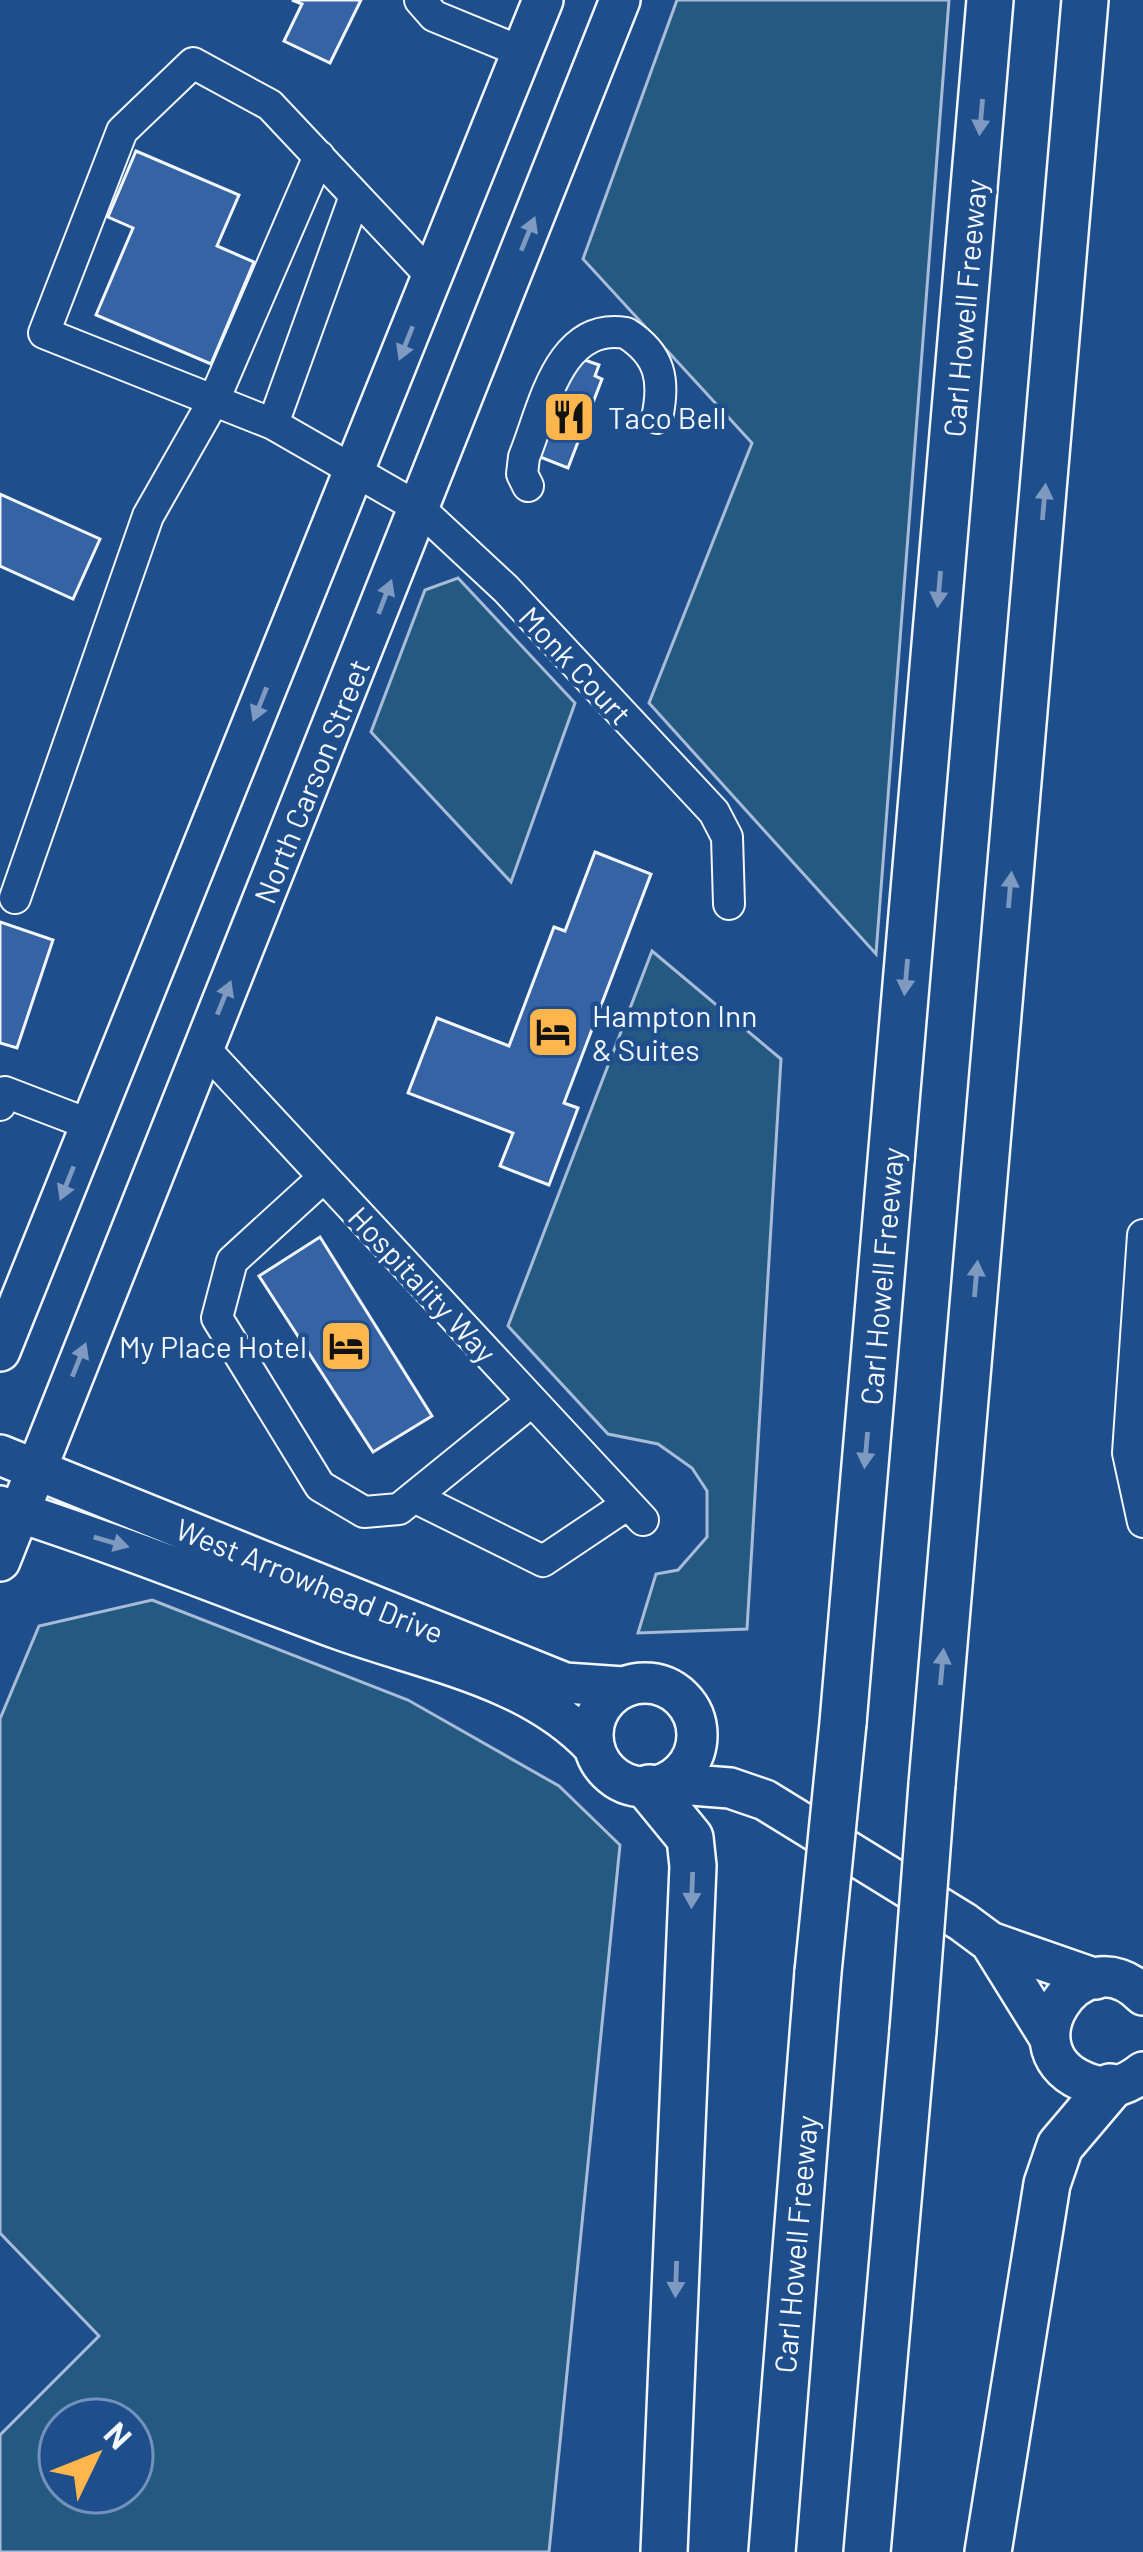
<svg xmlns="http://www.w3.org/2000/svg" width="1143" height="2552" viewBox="0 0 1143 2552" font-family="Barlow,sans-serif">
<rect width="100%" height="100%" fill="#1f4e8c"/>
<!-- green -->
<path fill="#245a82" stroke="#a8bbd7" stroke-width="3" fill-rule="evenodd" d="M 677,0 L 949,0 L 876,954 L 649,703 L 752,443 L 583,259 Z
M 458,578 L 575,703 L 511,882 L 371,732 L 425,590 Z
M 652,951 L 781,1059 L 747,1629 L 638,1633 L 656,1574 L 678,1570 L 707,1537 L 707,1491 L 692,1468 L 658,1444 L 608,1434 L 508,1326 Z
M 152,1600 L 408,1700 L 559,1786 L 620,1845 L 549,2552 L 0,2552 L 0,2435 L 99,2336 L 0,2233 L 0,1719 L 39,1626 ZM 60,2420 L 132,2420 L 132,2492 L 60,2492 Z"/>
<!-- building -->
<path fill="#3563a3" stroke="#f2f6ff" stroke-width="3" d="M 292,0 L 361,0 L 330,63 L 284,41 L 302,4 Z
M 136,151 L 239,195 L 217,246 L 254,262 L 211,364 L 96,315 L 133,228 L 108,217 Z
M 579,358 L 599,365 L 595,376 L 602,379 L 568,468 L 535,455 L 570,366 Z
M 0,494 L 100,539 L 73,599 L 0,566 Z
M 595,852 L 651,874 L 564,1103 L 578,1108 L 549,1185 L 500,1166 L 513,1133 L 408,1093 L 437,1018 L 509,1046 L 554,927 L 565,931 Z
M 0,922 L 53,940 L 17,1048 L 0,1043 Z
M 320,1237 L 432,1416 L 373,1452 L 259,1276 Z"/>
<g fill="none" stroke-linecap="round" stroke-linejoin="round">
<!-- minor casing -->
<g stroke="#f2f6ff" stroke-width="34">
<path id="minor" d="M 420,0 L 434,16 L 522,52
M 432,277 L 270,105 L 193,63 L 122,131 L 44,333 L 273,424 L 419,508 L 506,589 L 714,812 L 727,837 L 729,904
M 273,424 L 355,196
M 528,486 L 522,474 L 524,457 C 544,408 558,322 626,333 C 661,355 665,381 657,418
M 15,898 L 148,516 L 214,400 L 319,156
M 204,1048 L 643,1520
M 0,1105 L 5,1092 L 91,1125
M 324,1177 L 232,1261 L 217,1318 L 320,1486 L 364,1512 L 399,1509 L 532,1401
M 1143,1235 L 1128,1453 L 1143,1522
M 414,1497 L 543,1561 L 628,1504"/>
</g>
<!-- major casing -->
<g stroke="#f2f6ff" stroke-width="44">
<path id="major" d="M 0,1351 L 543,0
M 0,1455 L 565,1683 L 623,1687
M 0,1506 C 115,1543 225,1587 338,1629 C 426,1661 529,1677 594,1747
M 0,1561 L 620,0
M593 1735a52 52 0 1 1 104 0a52 52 0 1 1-104 0Z
M 666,1783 L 730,1788 L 765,1800 L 963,1922 L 990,1942 L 1049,2037
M 990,1942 L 1096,1979
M 1143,1995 C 1081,1931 1000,2054 1090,2084 C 1110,2091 1127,2085 1143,2072"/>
</g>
<!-- highway casing -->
<g stroke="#f2f6ff" stroke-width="50">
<path id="highway" d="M 843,1723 L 990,0
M 932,1784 L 1085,0
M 649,1788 L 690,1838 L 693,1866 L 664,2552
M 772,2552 L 818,1972
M 867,2552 L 913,2031
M 988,2552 L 1047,2184 L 1060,2146 L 1110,2087"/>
</g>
<!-- minor -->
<use href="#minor" stroke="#1f4e8c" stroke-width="30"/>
<!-- major -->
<use href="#major" stroke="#1f4e8c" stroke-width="39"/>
<!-- highway -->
<use href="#highway" stroke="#1f4e8c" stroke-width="45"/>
<!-- highway-bridge casing -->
<g stroke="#f2f6ff" stroke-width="50" stroke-linecap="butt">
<path id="highway-bridge" d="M 818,1972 L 843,1723
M 913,2031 L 932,1784"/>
</g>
<!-- highway-bridge -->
<use href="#highway-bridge" stroke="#1f4e8c" stroke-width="45"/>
</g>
<!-- one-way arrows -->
<defs><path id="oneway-solid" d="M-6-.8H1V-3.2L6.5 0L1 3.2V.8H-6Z" transform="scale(3)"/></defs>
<g fill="#7e9ac0">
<use href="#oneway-solid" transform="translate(981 117) rotate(95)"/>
<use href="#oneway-solid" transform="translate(528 234) rotate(-68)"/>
<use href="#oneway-solid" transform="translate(406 343) rotate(112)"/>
<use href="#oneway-solid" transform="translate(1044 502) rotate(-85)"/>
<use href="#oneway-solid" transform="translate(939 589) rotate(95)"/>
<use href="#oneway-solid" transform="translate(385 597) rotate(-69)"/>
<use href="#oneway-solid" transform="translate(260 704) rotate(112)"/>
<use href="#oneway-solid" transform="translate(1010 890) rotate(-85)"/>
<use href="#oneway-solid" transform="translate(906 977) rotate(95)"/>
<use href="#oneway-solid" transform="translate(224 998) rotate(-68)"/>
<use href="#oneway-solid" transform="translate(67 1183) rotate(112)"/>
<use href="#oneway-solid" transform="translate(976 1279) rotate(-85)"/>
<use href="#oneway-solid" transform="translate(79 1360) rotate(-68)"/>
<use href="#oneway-solid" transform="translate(866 1450) rotate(95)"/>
<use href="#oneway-solid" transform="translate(111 1542) rotate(16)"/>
<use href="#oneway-solid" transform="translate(942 1667) rotate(-85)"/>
<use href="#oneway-solid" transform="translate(692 1890) rotate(92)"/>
<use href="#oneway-solid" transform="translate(676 2279) rotate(92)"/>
</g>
<!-- icons -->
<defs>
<g id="restaurant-square" transform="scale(2.7)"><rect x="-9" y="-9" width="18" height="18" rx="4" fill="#ffb74d" stroke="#1f4e8c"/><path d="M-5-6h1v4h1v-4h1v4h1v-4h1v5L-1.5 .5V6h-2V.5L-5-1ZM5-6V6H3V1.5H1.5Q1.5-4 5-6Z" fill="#111"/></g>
<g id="hotel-square" transform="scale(2.7)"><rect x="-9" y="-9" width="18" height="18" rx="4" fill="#ffb74d" stroke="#1f4e8c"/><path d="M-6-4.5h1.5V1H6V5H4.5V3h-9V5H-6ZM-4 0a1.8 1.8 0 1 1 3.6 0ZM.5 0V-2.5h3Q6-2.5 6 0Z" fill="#111"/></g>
</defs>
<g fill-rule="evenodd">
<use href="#restaurant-square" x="569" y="417"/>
<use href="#hotel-square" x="553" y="1032"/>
<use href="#hotel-square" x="346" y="1346"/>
</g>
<g text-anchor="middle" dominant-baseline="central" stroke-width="9" stroke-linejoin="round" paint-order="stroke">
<!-- street labels -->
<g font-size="30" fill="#f2f6ff" stroke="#1f4e8c">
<text transform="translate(964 308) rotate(-85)">Carl Howell Freeway</text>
<text transform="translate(576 665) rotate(47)">Monk Court</text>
<text transform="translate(311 781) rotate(-68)">North Carson Street</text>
<text transform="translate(881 1276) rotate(-85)">Carl Howell Freeway</text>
<text transform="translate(423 1284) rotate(47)">Hospitality Way</text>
<text transform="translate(310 1580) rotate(22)">West Arrowhead Drive</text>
<text transform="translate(795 2244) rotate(-85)">Carl Howell Freeway</text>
</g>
<!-- poi labels -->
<g font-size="30" fill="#f2f6ff" stroke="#1f4e8c" text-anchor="start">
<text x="608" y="417">Taco Bell</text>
<text x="592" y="1015">Hampton Inn<tspan x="592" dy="34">&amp; Suites</tspan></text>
<text x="307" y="1346" text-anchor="end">My Place Hotel</text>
</g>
</g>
<!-- north arrow -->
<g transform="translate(96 2456) rotate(47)"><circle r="57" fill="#1f4e8c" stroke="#7391ba" stroke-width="3"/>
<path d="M0-9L21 45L0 30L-21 45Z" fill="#ffb74d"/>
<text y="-18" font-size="33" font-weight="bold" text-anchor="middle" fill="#f2f6ff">N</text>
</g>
</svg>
